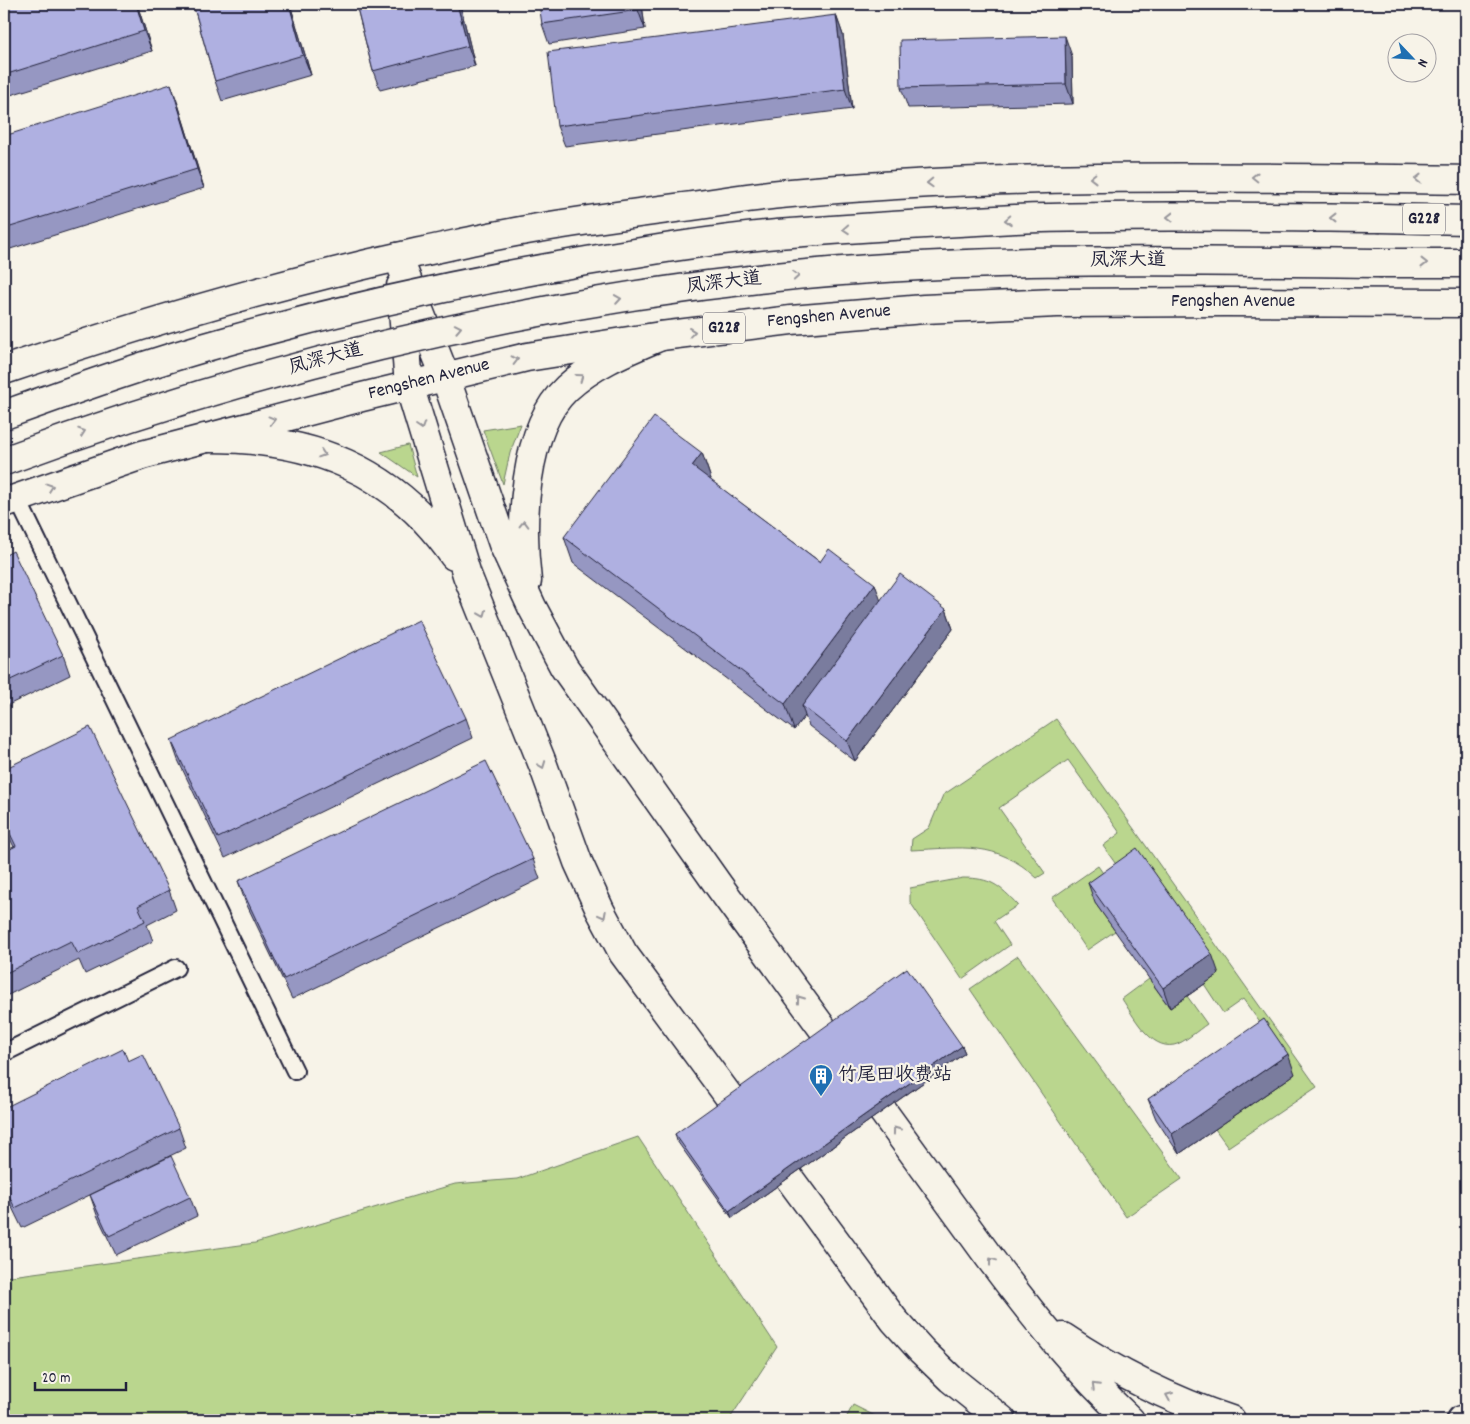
<svg xmlns="http://www.w3.org/2000/svg" width="1470" height="1424" viewBox="0 0 1470 1424" font-family="Dekko,'LXGW WenKai TC',sans-serif">
<rect width="100%" height="100%" fill="#f7f3e8"/>
<filter id="ink" filterUnits="userSpaceOnUse"><feTurbulence type="fractalNoise" baseFrequency=".02" numOctaves="2"/><feDisplacementMap in="SourceGraphic" scale="10" xChannelSelector="R" yChannelSelector="G"/><feConvolveMatrix kernelMatrix="1 2 1 2 8 2 1 2 1" color-interpolation-filters="sRGB"/></filter>
<g filter="url(#ink)">
<!-- green -->
<path fill="#bad68e" stroke="#6e7c64" d="M 521,424 L 510,453 L 503,484 L 483,430 Z
M 408,445 L 417,477 L 381,452 Z
M 1056,719 L 1317,1087 L 1228,1147 L 1215,1129 L 1261,1024 L 1243,999 L 1223,1013 L 1204,984 L 1219,973 L 1127,880 L 1103,846 L 1120,833 L 1068,760 L 999,808 L 1045,873 L 1037,878 C 996,840 962,848 911,850 L 912,839 L 929,828 L 943,795 Z
M 1098,866 L 1114,889 L 1095,903 L 1115,931 L 1087,950 L 1052,898 Z
M 963,878 C 991,878 999,885 1018,905 L 994,921 L 1010,945 L 962,979 L 910,902 L 910,888 Z
M 1018,956 L 1182,1179 L 1126,1217 L 970,989 Z
M 1149,979 L 1170,1008 L 1187,996 L 1207,1024 C 1198,1030 1184,1043 1174,1045 C 1150,1050 1133,1015 1122,999 Z
M 638,1137 L 777,1347 L 729,1420 L 4,1420 L 4,1277 L 255,1243 L 455,1184 L 517,1179 Z
M 853,1405 L 883,1420 L 845,1420 Z"/>
<g fill="none" stroke-linecap="round" stroke-linejoin="round">
<!-- service casing -->
<g stroke="#22223b" stroke-width="20">
<path id="service" d="M 17,498 L 295,1071
M 4,1053 L 176,968"/>
</g>
<!-- trunk casing -->
<g stroke="#22223b" stroke-width="31">
<path id="trunk" d="M 1381,218 L 1466,220
M 1382,263 L 1466,263
M 4,370 C 140,324 279,283 420,252 C 446,247 473,240 500,235 C 561,223 623,215 684,207 C 716,203 748,197 780,194 C 1008,172 1238,177 1466,180
M 4,503 L 142,455 L 362,397 L 527,357 L 661,336 L 791,320 L 924,309 L 1057,303 L 1226,302 L 1466,303"/>
</g>
<!-- motorway casing -->
<g stroke="#22223b" stroke-width="31">
<path id="motorway" d="M 398,257 L 445,376 L 503,544 L 532,607 L 564,667 L 719,886 L 989,1257 C 1033,1316 1076,1370 1130,1420
M 401,286 L 409,385 L 467,575 L 543,765 L 578,862 L 600,910 L 623,953 L 894,1320 L 922,1351 L 951,1379 L 1002,1420
M 205,438 C 310,437 393,468 454,556
M 527,581 C 520,524 523,429 567,388 C 594,363 628,350 661,336
M 1063,1337 C 1115,1372 1171,1400 1231,1420
M 1461,1420 L 1466,1419"/>
</g>
<!-- service -->
<use href="#service" stroke="#f7f3e8" stroke-width="16"/>
<!-- trunk -->
<use href="#trunk" stroke="#f7f3e8" stroke-width="28"/>
<!-- motorway -->
<use href="#motorway" stroke="#f7f3e8" stroke-width="28"/>
<!-- trunk-bridge casing -->
<g stroke="#22223b" stroke-width="31" stroke-linecap="butt">
<path id="trunk-bridge" d="M 4,415 C 79,388 154,361 231,340 C 346,308 463,282 581,262 C 646,251 711,240 777,234 C 856,228 936,223 1015,219 C 1137,215 1260,217 1381,218
M 4,461 C 253,369 512,305 776,277 C 977,256 1180,261 1382,263"/>
</g>
<!-- trunk-bridge -->
<use href="#trunk-bridge" stroke="#f7f3e8" stroke-width="28"/>
</g>
<!-- wall -->
<path fill="#9697c2" stroke="#22223b" d="M 4,4 L 137,4 L 152,51 L 4,97 Z
M 193,4 L 290,4 L 311,75 L 222,101 L 215,81 Z
M 356,4 L 460,4 L 475,66 L 380,90 L 373,71 Z
M 642,4 L 645,29 L 549,44 L 542,24 Z
M 836,15 L 843,35 L 852,109 L 565,146 L 557,126 Z
M 1072,56 L 1073,104 L 908,108 L 901,88 Z
M 178,104 L 204,188 L 4,251 L 4,136 Z
M 702,453 L 711,479 L 710,480 L 820,562 L 881,600 L 946,609 L 953,629 L 855,761 L 809,726 L 805,716 L 794,730 L 573,563 L 564,537 Z
M 4,556 L 63,655 L 70,675 L 4,707 Z
M 466,718 L 473,738 L 225,858 L 178,760 L 171,740 Z
M 4,769 L 169,890 L 176,910 L 147,925 L 153,941 L 85,974 L 79,960 L 4,997 L 4,852 L 14,847 L 4,826 Z
M 533,859 L 540,879 L 292,999 L 245,901 L 238,881 Z
M 1088,883 L 1219,974 L 1170,1008 L 1095,903 Z
M 962,1046 L 965,1053 L 732,1218 L 677,1141 L 675,1134 Z
M 1295,1074 L 1179,1154 L 1156,1119 L 1148,1099 Z
M 4,1108 L 179,1128 L 186,1148 L 22,1228 L 4,1191 Z
M 90,1195 L 190,1197 L 197,1216 L 116,1255 L 97,1215 Z"/>
<!-- shaded-wall -->
<path fill="#7a7b9e" stroke="#22223b" d="M 136,4 L 137,4 L 152,51 L 144,31 Z
M 289,4 L 290,4 L 311,75 L 303,55 Z
M 457,4 L 460,4 L 475,66 L 468,46 Z
M 637,4 L 642,4 L 645,29 L 638,10 Z
M 836,15 L 843,35 L 852,109 L 845,89 Z
M 1065,36 L 1072,56 L 1073,104 L 1066,84 Z
M 171,84 L 178,104 L 204,188 L 197,169 Z
M 702,453 L 711,479 L 701,492 L 692,466 Z
M 875,584 L 884,610 L 802,706 L 805,716 L 794,730 L 785,704 Z
M 946,609 L 953,629 L 855,761 L 847,741 Z
M 1212,954 L 1219,974 L 1170,1008 L 1163,988 Z
M 962,1046 L 965,1053 L 732,1218 L 729,1211 Z
M 1288,1054 L 1295,1074 L 1179,1154 L 1172,1134 Z"/>
<!-- building -->
<path fill="#afb0e1" stroke="#22223b" d="M 4,4 L 136,4 L 144,31 L 4,75 Z
M 193,4 L 289,4 L 303,55 L 215,81 Z
M 356,4 L 457,4 L 468,46 L 373,71 Z
M 539,4 L 637,4 L 638,10 L 542,24 Z
M 836,15 L 845,89 L 557,126 L 548,52 Z
M 1065,36 L 1066,84 L 901,88 L 900,40 Z
M 171,84 L 197,169 L 4,229 L 4,136 Z
M 654,417 L 702,453 L 692,466 L 820,562 L 829,549 L 875,584 L 785,704 L 564,537 Z
M 13,551 L 63,655 L 4,683 L 4,556 Z
M 900,574 L 946,609 L 847,741 L 802,706 Z
M 419,620 L 466,718 L 218,838 L 171,740 Z
M 90,727 L 169,890 L 138,906 L 145,921 L 78,954 L 71,941 L 4,974 L 4,852 L 16,846 L 4,821 L 4,769 Z
M 486,761 L 533,859 L 284,979 L 238,881 Z
M 1137,848 L 1212,954 L 1163,988 L 1088,883 Z
M 907,968 L 962,1046 L 729,1211 L 675,1134 Z
M 1264,1019 L 1288,1054 L 1172,1134 L 1148,1099 Z
M 123,1049 L 128,1061 L 143,1054 L 179,1128 L 15,1208 L 4,1186 L 4,1108 Z
M 171,1156 L 190,1197 L 109,1236 L 90,1195 Z"/>
<!-- one-way arrows -->
<defs><path id="oneway-chevron" d="M-2-3.5L2.5 0L-2 3.5" fill="none" stroke-width="1.6" stroke-linecap="round" stroke-linejoin="round" transform="scale(1.25)"/></defs>
<g stroke="#97959a">
<use href="#oneway-chevron" transform="translate(1255 177) rotate(-179)"/>
<use href="#oneway-chevron" transform="translate(1093 178) rotate(179)"/>
<use href="#oneway-chevron" transform="translate(1418 179) rotate(-179)"/>
<use href="#oneway-chevron" transform="translate(930 183) rotate(178)"/>
<use href="#oneway-chevron" transform="translate(1170 217) rotate(-180)"/>
<use href="#oneway-chevron" transform="translate(1333 218) rotate(-180)"/>
<use href="#oneway-chevron" transform="translate(1008 220) rotate(177)"/>
<use href="#oneway-chevron" transform="translate(846 229) rotate(176)"/>
<use href="#oneway-chevron" transform="translate(1424 263)"/>
<use href="#oneway-chevron" transform="translate(796 276) rotate(-5)"/>
<use href="#oneway-chevron" transform="translate(618 299) rotate(-9)"/>
<use href="#oneway-chevron" transform="translate(458 328) rotate(-11)"/>
<use href="#oneway-chevron" transform="translate(692 332) rotate(-7)"/>
<use href="#oneway-chevron" transform="translate(515 360) rotate(-14)"/>
<use href="#oneway-chevron" transform="translate(580 377) rotate(-36)"/>
<use href="#oneway-chevron" transform="translate(272 420) rotate(-15)"/>
<use href="#oneway-chevron" transform="translate(421 426) rotate(72)"/>
<use href="#oneway-chevron" transform="translate(82 432) rotate(-19)"/>
<use href="#oneway-chevron" transform="translate(322 454) rotate(19)"/>
<use href="#oneway-chevron" transform="translate(50 487) rotate(-19)"/>
<use href="#oneway-chevron" transform="translate(524 524) rotate(-89)"/>
<use href="#oneway-chevron" transform="translate(483 614) rotate(68)"/>
<use href="#oneway-chevron" transform="translate(542 765) rotate(69)"/>
<use href="#oneway-chevron" transform="translate(603 915) rotate(62)"/>
<use href="#oneway-chevron" transform="translate(800 999) rotate(-126)"/>
<use href="#oneway-chevron" transform="translate(896 1130) rotate(-126)"/>
<use href="#oneway-chevron" transform="translate(992 1261) rotate(-127)"/>
<use href="#oneway-chevron" transform="translate(1095 1386) rotate(-135)"/>
<use href="#oneway-chevron" transform="translate(1169 1396) rotate(-157)"/>
</g>
</g>
<!-- icons -->
<defs>
<g id="building-pin" transform="scale(1.25)"><path d="M0 17L-7.5 6A9.5 9.5 0 1 1 7.5 6Z" fill="#1f6fb2" stroke="#f7f3e8"/><path d="M-4-6H4V6H1V3H-1V6H-4ZM-2.5-4.3h1.7v1.8h-1.7ZM.8-4.3h1.7v1.8H.8ZM-2.5-1h1.7V.8h-1.7ZM.8-1h1.7V.8H.8Z" fill="#fff"/></g>
</defs>
<g fill-rule="evenodd">
<use href="#building-pin" x="821" y="1076"/>
</g>
<g text-anchor="middle" dominant-baseline="central" stroke-width="4.5" stroke-linejoin="round" paint-order="stroke">
<!-- shield labels -->
<g fill="#f7f3e8" stroke="#62616f" stroke-width="1">
<rect x="1403" y="203.5" width="42" height="31" rx="4"/>
<rect x="703" y="312.5" width="42" height="31" rx="4"/>
</g>
<g font-size="18" font-weight="bold" fill="#22223b">
<text x="1424" y="219">G228</text>
<text x="724" y="328">G228</text>
</g>
<!-- street labels -->
<g font-size="19" fill="#22223b" stroke="#f7f3e8">
<text x="1128" y="261">凤深大道</text>
<text transform="translate(724 284) rotate(-7)">凤深大道</text>
<text x="1233" y="302">Fengshen Avenue</text>
<text transform="translate(829 317) rotate(-5)">Fengshen Avenue</text>
<text transform="translate(326 360) rotate(-15)">凤深大道</text>
<text transform="translate(429 380) rotate(-14)">Fengshen Avenue</text>
</g>
<!-- poi labels -->
<g font-size="19" fill="#22223b" stroke="#f7f3e8" text-anchor="start">
<text x="838" y="1076">竹尾田收费站</text>
</g>
</g>
<!-- margin -->
<rect width="1470" height="1424" fill="none" stroke="#f7f3e8" stroke-width="20"/>
<rect x="10" y="10" width="1450" height="1404" fill="none" stroke="#22223b" stroke-width="2" filter="url(#ink)"/>
<!-- north arrow -->
<g transform="translate(1412 58) rotate(115)"><circle r="24" fill="#f7f3e8" stroke="#a29fa3"/>
<path d="M0-4L9 19L0 12L-9 19Z" fill="#1f6fb2"/>
<text y="-8" font-size="14" font-weight="bold" text-anchor="middle" fill="#22223b">N</text>
</g>
<!-- scale -->
<path d="M35 1382v8h91v-8" fill="none" stroke="#22223b" stroke-width="2.5"/>
<text x="42" y="1382" font-size="15" fill="#22223b" stroke="#f7f3e8" stroke-width="4" paint-order="stroke">20 m</text>
</svg>
